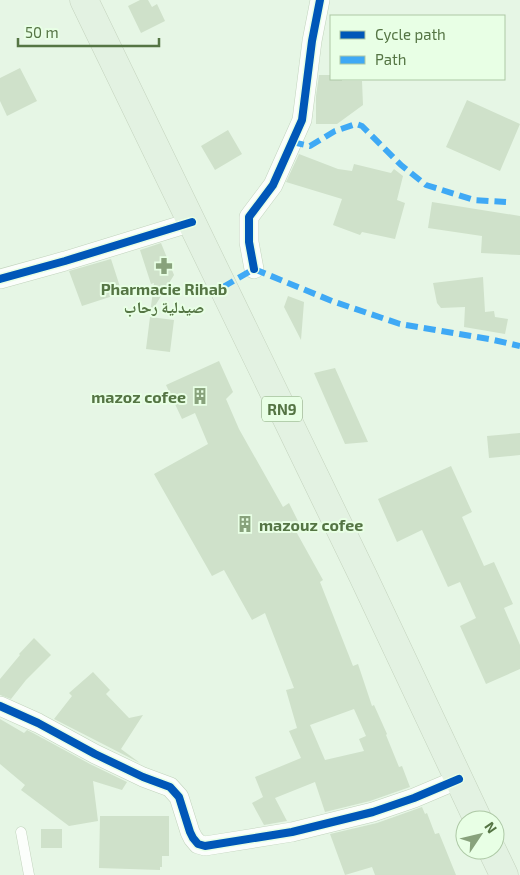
<svg xmlns="http://www.w3.org/2000/svg" width="520" height="875" viewBox="0 0 520 875" font-family="'Exo 2','Noto Naskh Arabic',sans-serif">
<rect width="100%" height="100%" fill="#e6f6e5"/>
<!-- building -->
<path fill="#cfe1ca" fill-rule="evenodd" d="M 140,0 L 148,0 L 152,7 L 157,4 L 165,21 L 141,33 L 128,6 Z
M 20,68 L 37,101 L 7,116 L 0,101 L 0,78 Z
M 319,75 L 331,75 L 331,79 L 342,79 L 342,81 L 362,81 L 363,105 L 337,124 L 316,124 L 316,96 Z
M 467,100 L 520,124 L 500,171 L 446,147 Z
M 228,130 L 242,154 L 215,170 L 201,146 Z
M 299,154 L 338,169 L 352,171 L 354,164 L 391,173 L 394,169 L 403,176 L 397,200 L 405,203 L 395,239 L 362,232 L 360,235 L 333,225 L 342,199 L 286,182 Z
M 432,202 L 520,216 L 520,255 L 481,253 L 482,236 L 428,228 Z
M 161,243 L 174,275 L 150,314 L 154,283 L 151,284 L 140,250 Z
M 111,259 L 122,293 L 82,306 L 69,271 Z
M 483,277 L 485,312 L 494,311 L 495,317 L 508,319 L 505,334 L 464,327 L 465,307 L 441,308 L 437,303 L 433,283 Z
M 288,296 L 304,302 L 301,340 L 284,307 Z
M 150,317 L 174,320 L 170,352 L 146,349 Z
M 219,361 L 233,392 L 226,399 L 239,429 L 283,507 L 289,503 L 299,523 L 293,526 L 323,580 L 320,582 L 353,666 L 358,664 L 372,706 L 374,705 L 387,734 L 386,735 L 399,767 L 402,766 L 410,787 L 370,801 L 325,812 L 315,782 L 275,798 L 287,821 L 264,825 L 252,803 L 263,797 L 255,777 L 301,758 L 289,731 L 297,728 L 286,690 L 294,688 L 265,613 L 252,620 L 224,570 L 212,576 L 154,474 L 208,444 L 195,413 L 182,419 L 166,385 ZM 354,709 L 366,736 L 359,739 L 364,751 L 325,760 L 310,725 Z
M 335,368 L 368,442 L 345,444 L 314,373 Z
M 520,433 L 520,455 L 489,458 L 487,436 Z
M 451,466 L 472,512 L 462,517 L 484,566 L 494,562 L 513,604 L 504,608 L 520,645 L 520,669 L 486,684 L 460,626 L 476,618 L 460,582 L 448,587 L 422,530 L 397,542 L 378,499 Z
M 34,638 L 51,655 L 26,680 L 11,699 L 0,695 L 0,679 L 20,655 L 19,654 Z
M 93,672 L 110,690 L 106,694 L 129,718 L 143,715 L 121,749 L 140,763 L 54,719 L 72,696 L 69,693 Z
M 0,719 L 24,733 L 27,730 L 33,733 L 90,764 L 127,782 L 122,790 L 93,781 L 98,821 L 69,826 L 21,790 L 25,785 L 0,764 Z
M 422,807 L 425,814 L 427,813 L 435,834 L 439,833 L 456,875 L 375,875 L 372,867 L 345,875 L 330,834 L 377,823 Z
M 100,816 L 169,816 L 169,856 L 162,856 L 162,867 L 160,867 L 160,870 L 99,868 Z
M 41,829 L 62,829 L 62,848 L 41,848 Z"/>
<g fill="none" stroke-linecap="round" stroke-linejoin="round">
<!-- lane casing -->
<g stroke="#c2d3bd" stroke-width="11">
<path id="lane" d="M 21,832 L 29,875"/>
</g>
<!-- street casing -->
<g stroke="#c2d3bd" stroke-width="20">
<path id="street" d="M 254,269 L 249,242 L 249,217 L 273,185 L 302,120 L 312,41 L 320,0
M 0,279 L 65,261 L 192,222
M 0,706 L 38,723 L 95,754 L 143,777 L 170,787 L 179,797 L 190,832 L 193,838 L 198,844 L 205,846 L 292,832 L 373,812 L 414,798 L 459,779"/>
</g>
<!-- primary casing -->
<g stroke="#c4d3be" stroke-width="29">
<path id="primary" d="M 84,0 L 363,576 L 478,820
M 492,850 L 504,875"/>
</g>
<!-- lane -->
<use href="#lane" stroke="#fbfefb" stroke-width="10"/>
<!-- street -->
<use href="#street" stroke="#fbfefb" stroke-width="19"/>
<!-- primary -->
<use href="#primary" stroke="#e3f2e2" stroke-width="28"/>
<!-- quiet -->
<path stroke="#3fa9f5" stroke-width="6" stroke-dasharray="12 6" stroke-linecap="butt" d="M 292,142 L 310,146 L 335,131 L 356,124 L 362,126 L 401,165 L 426,185 L 474,200 L 506,202
M 223,287 L 254,269 L 332,301 L 400,324 L 489,339 L 520,346"/>
<!-- cycleway casing -->
<g stroke="#e8ffe5" stroke-width="11">
<path id="cycleway" d="M 254,269 L 249,242 L 249,217 L 273,185 L 302,120 L 312,41 L 320,0
M 0,279 L 65,261 L 192,222
M 0,706 L 38,723 L 95,754 L 143,777 L 170,787 L 179,797 L 190,832 L 193,838 L 198,844 L 205,846 L 292,832 L 373,812 L 414,798 L 459,779"/>
</g>
<!-- cycleway -->
<use href="#cycleway" stroke="#0057b8" stroke-width="8"/>
</g>
<!-- icons -->
<defs>
<g id="pharmacy-bare" transform="scale(1.35)"><path d="M-2-6h4v4h4v4h-4v4h-4v-4h-4v-4h4Z" fill="#88a27c" stroke="#e8ffe5" stroke-width="2.5" paint-order="stroke"/></g>
<g id="building-bare" transform="scale(1.35)"><path d="M-4-6H4V6H1V3H-1V6H-4ZM-2.5-4.3h1.7v1.8h-1.7ZM.8-4.3h1.7v1.8H.8ZM-2.5-1h1.7V.8h-1.7ZM.8-1h1.7V.8H.8Z" fill="#88a27c" stroke="#e8ffe5" stroke-width="2.5" paint-order="stroke"/></g>
</defs>
<g fill-rule="evenodd">
<use href="#pharmacy-bare" x="164" y="266"/>
<use href="#building-bare" x="200" y="396"/>
<use href="#building-bare" x="245" y="524"/>
</g>
<g text-anchor="middle" dominant-baseline="central" stroke-width="4" stroke-linejoin="round" paint-order="stroke">
<!-- shield labels -->
<rect fill="#e8ffe5" stroke="#819e74" stroke-width="1" x="262" y="396.5" width="40" height="25" rx="4"/>
<g font-size="15" font-weight="bold" fill="#557544">
<text x="282" y="409">RN9</text>
</g>
<!-- poi labels -->
<g font-size="16" font-weight="bold" fill="#557544" stroke="#e8ffe5">
<text x="164" y="288">Pharmacie Rihab<tspan x="164" dy="18">صيدلية رحاب</tspan></text>
<text x="186" y="396" text-anchor="end">mazoz cofee</text>
<text x="259" y="524" text-anchor="start">mazouz cofee</text>
</g>
</g>
<!-- legend -->
<rect x="330" y="15" width="175" height="65" fill="#e8ffe5" stroke="#adc8a5"/>
<rect x="340" y="31" width="25" height="8" fill="#0057b8" stroke="#adc8a5"/>
<text x="375" y="40" font-size="15" fill="#557544">Cycle path</text>
<rect x="340" y="56" width="25" height="8" fill="#3fa9f5" stroke="#adc8a5"/>
<text x="375" y="65" font-size="15" fill="#557544">Path</text>
<!-- north arrow -->
<g transform="translate(480 835) rotate(55)"><circle r="24" fill="#e8ffe5" stroke="#adc8a5"/>
<path d="M0-4L9 19L0 12L-9 19Z" fill="#88a27c"/>
<text y="-8" font-size="14" font-weight="bold" text-anchor="middle" fill="#557544">N</text>
</g>
<!-- scale -->
<path d="M18 38v8h141v-8" fill="none" stroke="#557544" stroke-width="2.5"/>
<text x="25" y="38" font-size="15" fill="#557544" stroke="#e8ffe5" stroke-width="4" paint-order="stroke">50 m</text>
</svg>
